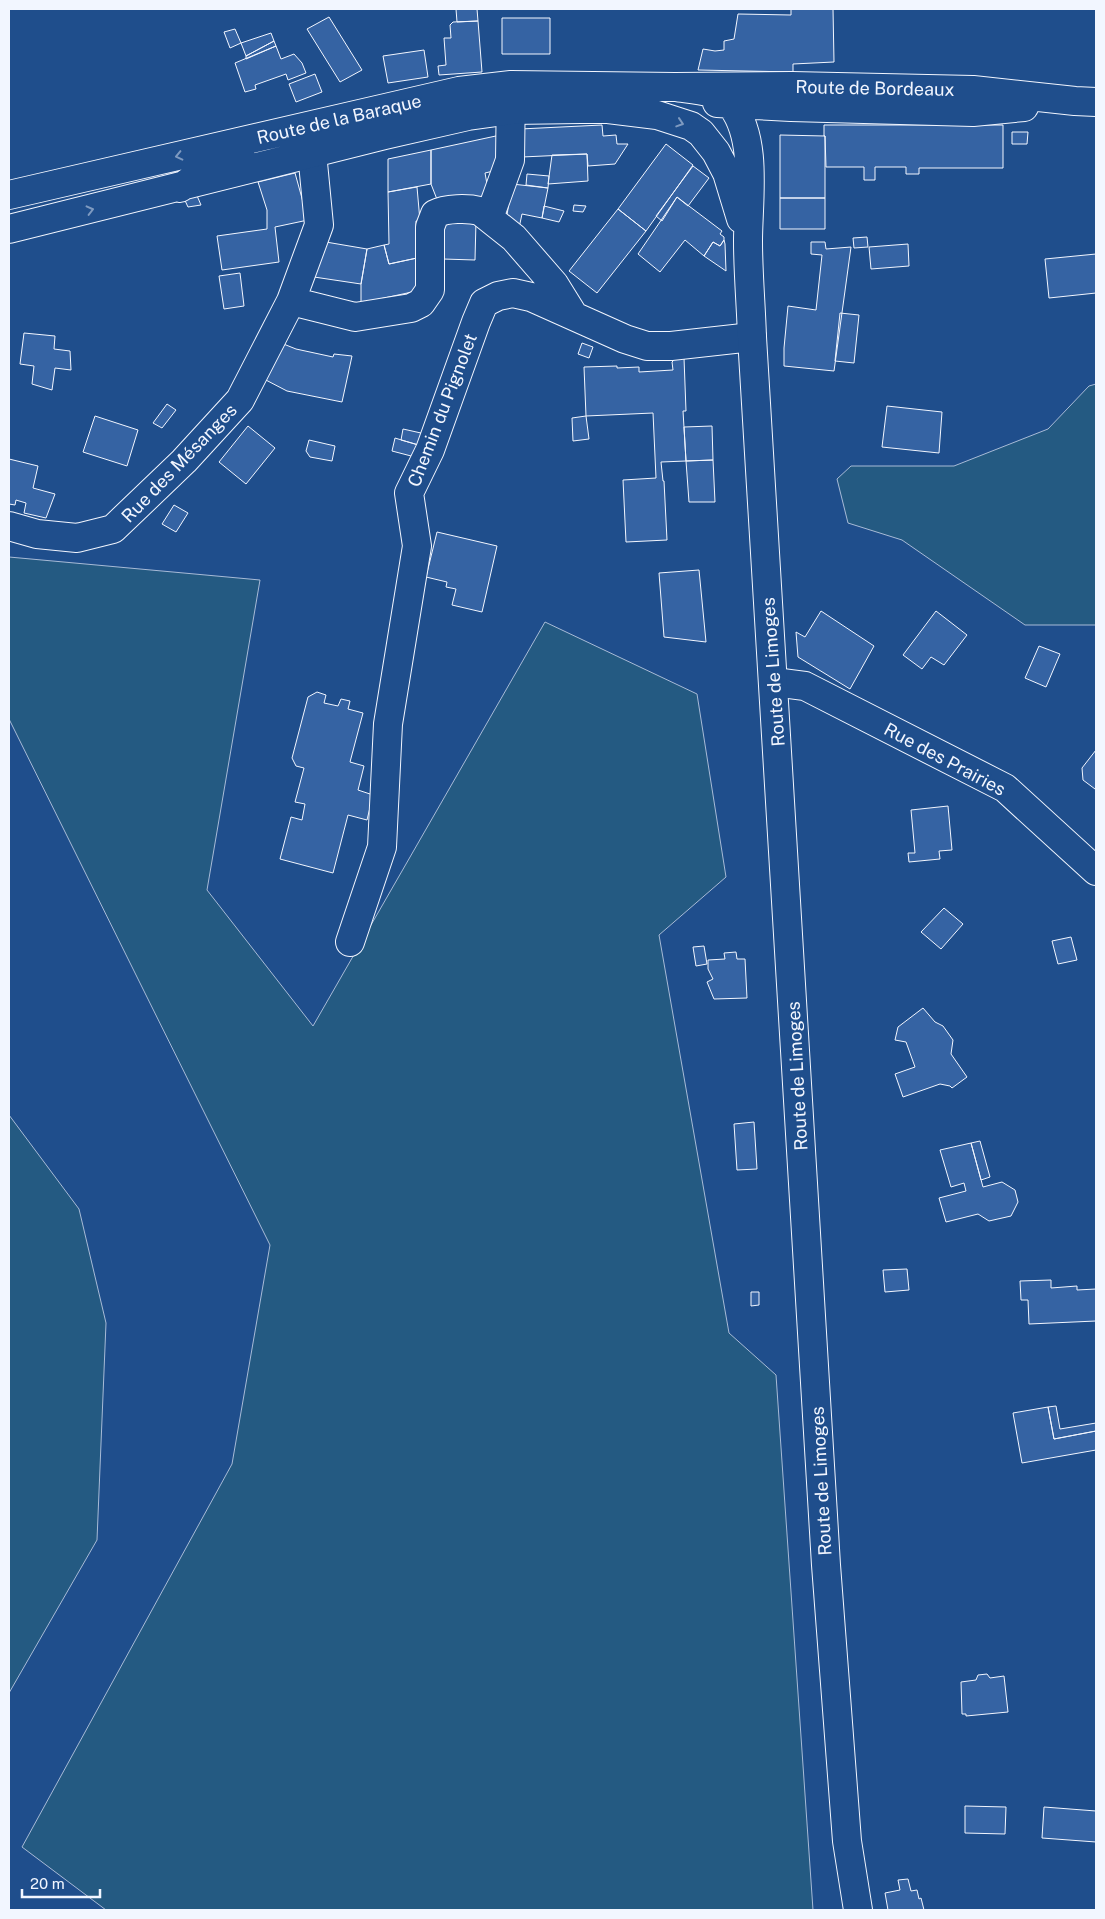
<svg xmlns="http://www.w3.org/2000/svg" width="1105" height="1919" viewBox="0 0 1105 1919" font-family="'Public Sans',sans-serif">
<rect width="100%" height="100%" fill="#1f4e8c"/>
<!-- green -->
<path fill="#245a82" stroke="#a8bbd7" d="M 1096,384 L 1096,625 L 1025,625 L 902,540 L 848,523 L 837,479 L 851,466 L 954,466 L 1048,429 L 1089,386 Z
M 9,557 L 260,580 L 207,890 L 313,1026 L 545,622 L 697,694 L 726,877 L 659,935 L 729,1333 L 776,1375 L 813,1910 L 106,1910 L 22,1847 L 232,1464 L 270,1245 L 9,719 Z
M 9,1115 L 79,1209 L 106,1323 L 97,1540 L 9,1693 Z"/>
<!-- building -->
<path fill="#3563a3" stroke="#f2f6ff" d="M 456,9 L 477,9 L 478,21 L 457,22 Z
M 791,9 L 833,9 L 834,62 L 793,64 L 793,72 L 698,70 L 703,49 L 715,51 L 724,50 L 724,41 L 734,39 L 738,14 L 791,15 Z
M 329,17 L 362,70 L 340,82 L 307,29 Z
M 502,18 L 550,18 L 550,54 L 502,54 Z
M 478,21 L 482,72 L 439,75 L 438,66 L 446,65 L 444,38 L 451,38 L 450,25 L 453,22 Z
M 235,29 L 241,43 L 230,48 L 224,32 Z
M 271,33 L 274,41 L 246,56 L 241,43 Z
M 274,41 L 276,46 L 246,59 L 246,56 Z
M 276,46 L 281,59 L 294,54 L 302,63 L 306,73 L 288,80 L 286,74 L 255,85 L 256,89 L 245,92 L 235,63 Z
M 424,50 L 428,77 L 388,83 L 383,56 Z
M 315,74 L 322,92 L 296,102 L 289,84 Z
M 602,125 L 603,136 L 616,135 L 617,144 L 628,144 L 615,164 L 588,166 L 587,154 L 522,157 L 520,129 Z
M 824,125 L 1003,125 L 1003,168 L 919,168 L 919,174 L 906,174 L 906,167 L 875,167 L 875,180 L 864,180 L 864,167 L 826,167 L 825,136 L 824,136 Z
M 1012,132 L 1028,132 L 1027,144 L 1012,144 Z
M 505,134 L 502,169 L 485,173 L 489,195 L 485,202 L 438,202 L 431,184 L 431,150 Z
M 780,135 L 825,136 L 825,198 L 780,198 Z
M 666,144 L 693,165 L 646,231 L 618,209 Z
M 431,150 L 431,184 L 388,192 L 388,159 Z
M 587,154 L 588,181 L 548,184 L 552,155 Z
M 693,166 L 709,178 L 688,206 L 677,197 L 662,221 L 656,216 Z
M 295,173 L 308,220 L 275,227 L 279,262 L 222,270 L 217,236 L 267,229 L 267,210 L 258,182 Z
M 527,174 L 549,176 L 548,188 L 526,185 Z
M 512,184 L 548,188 L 542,218 L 522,214 L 519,228 L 506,221 Z
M 417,187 L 420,221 L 416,221 L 417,258 L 389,264 L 384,245 L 389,244 L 388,192 Z
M 195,191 L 201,205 L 188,207 L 182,194 Z
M 677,197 L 722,231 L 720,234 L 724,237 L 724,240 L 720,246 L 713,242 L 704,256 L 685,240 L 660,272 L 638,254 Z
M 780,198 L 825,198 L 825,229 L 780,229 Z
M 574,205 L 586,206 L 583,212 L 573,211 Z
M 544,206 L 564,211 L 559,222 L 542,218 Z
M 618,209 L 646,231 L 597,293 L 569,271 Z
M 444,220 L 476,221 L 475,260 L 443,259 Z
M 867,237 L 868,247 L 854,248 L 853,238 Z
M 724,240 L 725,244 L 726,271 L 704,256 L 713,242 L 720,246 Z
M 320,241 L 367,249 L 361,284 L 314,277 Z
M 811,242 L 825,242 L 826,249 L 851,247 L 834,371 L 784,366 L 784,348 L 788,306 L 816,310 L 822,255 L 811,254 Z
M 908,244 L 909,266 L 871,269 L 869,247 Z
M 384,245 L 389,264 L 417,258 L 417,289 L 412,292 L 361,303 L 361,284 L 367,249 Z
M 1096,254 L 1096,293 L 1049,298 L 1045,259 Z
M 240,273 L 244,306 L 224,309 L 219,276 Z
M 840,313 L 859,315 L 854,363 L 835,361 Z
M 24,333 L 55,336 L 54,349 L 70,351 L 71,370 L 55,368 L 52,390 L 32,384 L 34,366 L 20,364 Z
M 281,343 L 296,349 L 333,357 L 334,354 L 352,356 L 342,402 L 287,391 L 262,378 Z
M 582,343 L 593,347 L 589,358 L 578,354 Z
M 676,358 L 684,358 L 686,411 L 683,411 L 686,461 L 661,462 L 663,481 L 664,481 L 667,540 L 626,542 L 623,480 L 656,478 L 653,413 L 586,416 L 584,367 L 617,366 L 617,368 L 639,367 L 639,372 L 673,370 L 672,362 Z
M 167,404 L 176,410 L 162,428 L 153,423 Z
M 887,406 L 942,412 L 939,453 L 882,447 Z
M 95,416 L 138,430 L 127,466 L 83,452 Z
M 586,416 L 589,439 L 573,441 L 572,418 Z
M 248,426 L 275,448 L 246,484 L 219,462 Z
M 712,426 L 713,460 L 686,461 L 684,427 Z
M 403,429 L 421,433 L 419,445 L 401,440 Z
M 395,438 L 418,445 L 415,457 L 392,451 Z
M 309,440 L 335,446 L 332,461 L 310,457 L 306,451 Z
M 9,459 L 38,466 L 33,488 L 55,494 L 46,518 L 24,513 L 26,503 L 16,500 L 15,505 L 9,504 Z
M 713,460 L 715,502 L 689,502 L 686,461 Z
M 174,505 L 188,513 L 176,532 L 162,524 Z
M 437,532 L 497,546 L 482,612 L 452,605 L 456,589 L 446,587 L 447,582 L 426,577 Z
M 699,570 L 706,642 L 664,637 L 659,573 Z
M 821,611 L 874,646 L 850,689 L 798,657 L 796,632 L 805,637 Z
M 936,611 L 967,635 L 944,665 L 931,657 L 922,669 L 903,655 Z
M 1039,646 L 1060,654 L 1046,687 L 1025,678 Z
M 317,692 L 326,695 L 324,703 L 338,706 L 341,699 L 350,701 L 348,709 L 363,713 L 350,762 L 364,766 L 358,790 L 373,795 L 367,820 L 348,815 L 333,873 L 280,859 L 291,817 L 302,820 L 305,804 L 295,802 L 304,768 L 296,766 L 292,758 L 308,697 Z
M 1096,750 L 1096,787 L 1095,789 L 1083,780 L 1082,768 Z
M 948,806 L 952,850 L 939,851 L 940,859 L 909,862 L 908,853 L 915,853 L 911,810 Z
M 944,908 L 963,924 L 941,949 L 921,932 Z
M 1071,937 L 1077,960 L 1058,964 L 1052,941 Z
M 704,946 L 707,964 L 696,966 L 693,947 Z
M 736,952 L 737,959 L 745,959 L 747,998 L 714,999 L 707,982 L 713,979 L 708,969 L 708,960 L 725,959 L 724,953 Z
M 923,1008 L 935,1022 L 943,1026 L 953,1040 L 951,1054 L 967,1077 L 952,1088 L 950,1086 L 940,1084 L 903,1097 L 895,1074 L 915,1067 L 906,1042 L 895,1040 L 898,1027 Z
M 754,1122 L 757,1169 L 737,1170 L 734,1124 Z
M 980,1141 L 990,1177 L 981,1180 L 971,1143 Z
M 971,1143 L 983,1187 L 1002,1182 L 1015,1190 L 1018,1202 L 1011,1216 L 989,1221 L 978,1214 L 946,1222 L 939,1198 L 966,1191 L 964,1183 L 951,1187 L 940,1150 Z
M 907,1269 L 909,1290 L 885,1292 L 883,1270 Z
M 1051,1280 L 1051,1288 L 1077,1286 L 1077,1290 L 1096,1289 L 1096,1321 L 1029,1324 L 1028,1300 L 1021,1300 L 1020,1281 Z
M 751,1292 L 759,1292 L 759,1305 L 751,1306 Z
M 1056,1406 L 1060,1429 L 1096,1423 L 1096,1431 L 1054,1439 L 1048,1407 Z
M 1048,1407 L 1054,1439 L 1096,1431 L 1096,1450 L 1022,1463 L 1013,1413 Z
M 987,1674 L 990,1678 L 1004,1676 L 1008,1712 L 966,1716 L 966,1714 L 962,1714 L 961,1682 L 976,1680 L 978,1675 Z
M 965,1806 L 1006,1807 L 1005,1834 L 965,1833 Z
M 1044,1807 L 1096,1811 L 1096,1842 L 1042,1838 Z
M 908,1879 L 911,1891 L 917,1890 L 919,1899 L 921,1898 L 924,1910 L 888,1910 L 885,1893 L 900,1890 L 898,1880 Z"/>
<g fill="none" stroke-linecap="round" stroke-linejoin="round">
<!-- minor casing -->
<g stroke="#f2f6ff" stroke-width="30">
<path id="minor" d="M 489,218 L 510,160 L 511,86
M 291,301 L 355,317 L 411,308 L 421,303 L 430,290 L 430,227 L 435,214 C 446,208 468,208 480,211 L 514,238 L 554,284 L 572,313
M 9,526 L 37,534 L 77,538 L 113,529 L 184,461 L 240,400 L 291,301 L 319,225 L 313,163 L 307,130
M 774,682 L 805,686 L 1005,788 L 1096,871
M 350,942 L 382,847 L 388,724 L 417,546 L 409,493 L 430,450 L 476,322 L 484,303 L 498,296 L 513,293 L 531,297 L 625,339 L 647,346 L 671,346 L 752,337"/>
</g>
<!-- major casing -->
<g stroke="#f2f6ff" stroke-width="30">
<path id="major" d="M 675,87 C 694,90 719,90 732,106 C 758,140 748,201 748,241 C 748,273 751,305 752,337 L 826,1565 L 847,1841 L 858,1910
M 717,103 L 791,107 L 973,112 L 1024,107
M 180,188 L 214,163 L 241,157
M 9,195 L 459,91 L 511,85 L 675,87 L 792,86 L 973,90 L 1075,101 L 1096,102
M 9,229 L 385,135 L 468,116 L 511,110 L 581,109 L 608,109 L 657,115 L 691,126 L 701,133 L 716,152 L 727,173 L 741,219"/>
</g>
<!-- minor -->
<use href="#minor" stroke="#1f4e8c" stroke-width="28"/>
<!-- major -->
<use href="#major" stroke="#1f4e8c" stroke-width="28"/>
</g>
<!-- one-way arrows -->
<defs><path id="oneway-chevron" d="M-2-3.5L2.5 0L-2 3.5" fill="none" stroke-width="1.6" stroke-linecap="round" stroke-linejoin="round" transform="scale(1.25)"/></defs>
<g stroke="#7e9ac0">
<use href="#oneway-chevron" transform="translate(680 123) rotate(18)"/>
<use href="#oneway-chevron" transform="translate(179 156) rotate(167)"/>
<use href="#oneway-chevron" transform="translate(90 210) rotate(-14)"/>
</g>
<g text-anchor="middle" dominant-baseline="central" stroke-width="4" stroke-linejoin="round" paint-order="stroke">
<!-- street labels -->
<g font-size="18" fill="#f2f6ff" stroke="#1f4e8c">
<text transform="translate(875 88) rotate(1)">Route de Bordeaux</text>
<text transform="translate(339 119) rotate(-13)">Route de la Baraque</text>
<text transform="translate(442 410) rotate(-69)">Chemin du Pignolet</text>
<text transform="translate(179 463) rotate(-46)">Rue des Mésanges</text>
<text transform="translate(773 672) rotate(-94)">Route de Limoges</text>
<text transform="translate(945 759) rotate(28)">Rue des Prairies</text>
<text transform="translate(797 1076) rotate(-93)">Route de Limoges</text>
<text transform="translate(821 1481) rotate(-93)">Route de Limoges</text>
</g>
</g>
<!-- border -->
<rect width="1105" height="1919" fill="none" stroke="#f2f6ff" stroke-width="20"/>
<!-- scale -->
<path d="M22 1889v8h78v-8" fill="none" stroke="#f2f6ff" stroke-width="2.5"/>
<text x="30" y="1889" font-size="15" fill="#f2f6ff" stroke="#1f4e8c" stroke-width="4" paint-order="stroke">20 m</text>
</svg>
